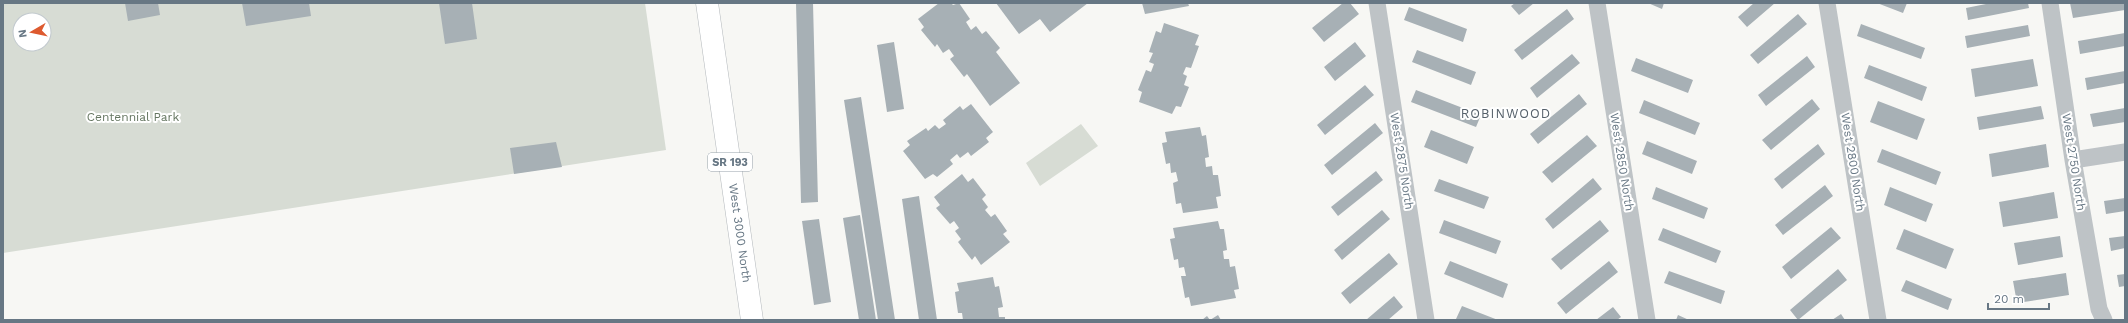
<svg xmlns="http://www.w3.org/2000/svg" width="2128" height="323" viewBox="0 0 2128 323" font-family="'Work Sans',sans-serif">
<rect width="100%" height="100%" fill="#f7f7f4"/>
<!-- green -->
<path fill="#d7dcd4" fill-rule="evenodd" d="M 3,3 L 645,3 L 666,150 L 3,253 ZM 20,20 L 44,20 L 44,44 L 20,44 Z
M 1081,124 L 1098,146 L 1040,186 L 1026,163 Z"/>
<!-- building -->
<path fill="#a7b0b5" d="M 125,3 L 158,3 L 160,15 L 128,21 Z
M 242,3 L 309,3 L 311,16 L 246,26 Z
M 439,3 L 472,3 L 477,39 L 445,44 Z
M 796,3 L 813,3 L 818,202 L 801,203 Z
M 939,3 L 951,3 L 953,5 L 959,3 L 970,19 L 966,22 L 971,30 L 976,26 L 982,34 L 986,31 L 1000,48 L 996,52 L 1020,83 L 990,106 L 967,74 L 964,77 L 950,59 L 954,56 L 949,49 L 943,53 L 937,44 L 935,47 L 921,30 L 924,27 L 918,19 Z
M 996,3 L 1088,3 L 1050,32 L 1040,19 L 1019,34 Z
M 1142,3 L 1188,3 L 1189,6 L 1145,14 Z
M 1343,3 L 1350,3 L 1359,14 L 1324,42 L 1312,28 Z
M 1515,3 L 1534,3 L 1519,15 L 1511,6 Z
M 1648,3 L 1664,3 L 1662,9 Z
M 1754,3 L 1775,3 L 1747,27 L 1738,17 Z
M 1877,3 L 1907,3 L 1903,13 Z
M 1991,3 L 2028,3 L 2029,8 L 1968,20 L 1966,8 Z
M 2070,3 L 2125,3 L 2125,10 L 2073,18 Z
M 1409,7 L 1467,29 L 1463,42 L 1404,20 Z
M 1567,9 L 1574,19 L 1522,60 L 1514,50 Z
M 1798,14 L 1807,24 L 1758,64 L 1750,55 Z
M 1164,23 L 1199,35 L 1195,45 L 1199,46 L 1191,68 L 1186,67 L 1183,74 L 1187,76 L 1184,85 L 1189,87 L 1181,107 L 1176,106 L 1172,114 L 1139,102 L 1142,92 L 1138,90 L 1146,70 L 1151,72 L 1154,64 L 1149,62 L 1153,53 L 1149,52 L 1156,31 L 1161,33 Z
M 1861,24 L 1925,48 L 1921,59 L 1857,36 Z
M 2028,25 L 2030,36 L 1967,48 L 1965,36 Z
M 2125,33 L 2125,46 L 2080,54 L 2078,41 Z
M 894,42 L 904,109 L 887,112 L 877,45 Z
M 1355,42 L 1366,56 L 1335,81 L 1324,67 Z
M 1417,50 L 1476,72 L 1471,85 L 1412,62 Z
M 1572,54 L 1580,63 L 1537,98 L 1530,88 Z
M 1807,56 L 1815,67 L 1766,106 L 1758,95 Z
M 1636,58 L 1693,80 L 1688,93 L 1631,71 Z
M 2033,59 L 2038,86 L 1975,97 L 1971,69 Z
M 1869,65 L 1927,87 L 1922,101 L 1864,78 Z
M 2125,71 L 2125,83 L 2087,90 L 2085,78 Z
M 1365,85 L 1374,95 L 1325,135 L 1317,125 Z
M 1416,90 L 1481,115 L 1476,127 L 1411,102 Z
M 1579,94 L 1587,104 L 1538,144 L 1530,134 Z
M 861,97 L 895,320 L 878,320 L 844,100 Z
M 1812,99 L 1820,109 L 1771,150 L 1762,140 Z
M 1644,100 L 1700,123 L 1695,135 L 1639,113 Z
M 1878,101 L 1925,119 L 1917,140 L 1870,122 Z
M 971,104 L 993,132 L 986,138 L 989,142 L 971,156 L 968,152 L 960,158 L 957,154 L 950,160 L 953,164 L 937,177 L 933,174 L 925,179 L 903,151 L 910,145 L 907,141 L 926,128 L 928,131 L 935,125 L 939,129 L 946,124 L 943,120 L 960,106 L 963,110 Z
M 2041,106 L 2044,119 L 1979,130 L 1977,117 Z
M 2125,108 L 2125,122 L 2093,127 L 2090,114 Z
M 1375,123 L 1383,133 L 1332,175 L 1324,165 Z
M 1200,127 L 1202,136 L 1206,135 L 1209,157 L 1205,158 L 1206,167 L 1212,166 L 1213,175 L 1218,175 L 1221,196 L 1216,197 L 1218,208 L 1183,213 L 1181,203 L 1176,204 L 1173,183 L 1178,181 L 1176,172 L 1171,173 L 1170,163 L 1166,164 L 1162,143 L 1167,142 L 1165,132 Z
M 1431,130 L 1474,147 L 1467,164 L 1424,147 Z
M 1587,135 L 1597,146 L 1552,183 L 1542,172 Z
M 1647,141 L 1697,161 L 1692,174 L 1642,154 Z
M 556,142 L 562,167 L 514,174 L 510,148 Z
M 1818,144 L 1825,154 L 1782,189 L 1774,179 Z
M 2046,144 L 2049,167 L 1992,177 L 1989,154 Z
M 1882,149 L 1941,172 L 1936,185 L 1877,162 Z
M 1376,171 L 1383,180 L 1338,216 L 1331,207 Z
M 962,174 L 968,182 L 973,178 L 986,195 L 982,199 L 988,207 L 985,210 L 991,217 L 995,214 L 1007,231 L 1003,234 L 1010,242 L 981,265 L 975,256 L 972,260 L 958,242 L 961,239 L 955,231 L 959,228 L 954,221 L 950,224 L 936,208 L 940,205 L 934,197 Z
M 1593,178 L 1602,189 L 1553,229 L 1545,219 Z
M 1439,179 L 1489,197 L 1484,209 L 1434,191 Z
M 1825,185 L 1833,196 L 1783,235 L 1775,225 Z
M 1656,187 L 1708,208 L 1704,219 L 1652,199 Z
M 1890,187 L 1933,204 L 1926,222 L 1884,205 Z
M 2054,192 L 2058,218 L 2003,227 L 1999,202 Z
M 919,196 L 937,320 L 919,320 L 902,199 Z
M 2125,198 L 2125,211 L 2106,214 L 2104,201 Z
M 1382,210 L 1390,219 L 1342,260 L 1334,250 Z
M 860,215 L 876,320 L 859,320 L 843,218 Z
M 819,219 L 831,302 L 814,305 L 802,221 Z
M 1444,220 L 1501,241 L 1496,254 L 1439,233 Z
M 1600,220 L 1609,231 L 1561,270 L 1551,259 Z
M 1218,221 L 1220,229 L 1224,229 L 1227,250 L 1223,251 L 1224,259 L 1229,259 L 1230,267 L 1235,266 L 1239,289 L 1234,290 L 1236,298 L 1191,306 L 1189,297 L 1185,298 L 1181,276 L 1186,276 L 1184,267 L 1179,268 L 1178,259 L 1174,260 L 1170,239 L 1175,238 L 1173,228 Z
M 1831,227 L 1841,238 L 1791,279 L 1782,267 Z
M 1663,228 L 1721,251 L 1716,263 L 1658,240 Z
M 1904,229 L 1954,249 L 1946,269 L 1896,249 Z
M 2060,236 L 2063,257 L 2018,265 L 2014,243 Z
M 2125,236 L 2125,248 L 2111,251 L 2109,238 Z
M 1389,253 L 1398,264 L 1350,304 L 1341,293 Z
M 1450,261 L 1508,284 L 1503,298 L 1444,274 Z
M 1609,261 L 1618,272 L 1566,314 L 1557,303 Z
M 1838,269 L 1847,280 L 1798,320 L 1790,310 Z
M 1669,271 L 1725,291 L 1721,304 L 1664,283 Z
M 2066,273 L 2069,295 L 2017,303 L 2013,281 Z
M 2125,274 L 2125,286 L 2119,287 L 2117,275 Z
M 993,277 L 995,287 L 999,286 L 1003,307 L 998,308 L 999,317 L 1005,317 L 1005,320 L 963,320 L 962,313 L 958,313 L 955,292 L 959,291 L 957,283 Z
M 1906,280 L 1952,299 L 1948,310 L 1901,291 Z
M 1394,296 L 1403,307 L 1388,320 L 1366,320 Z
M 1462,306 L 1498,320 L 1459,320 L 1456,319 Z
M 1613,307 L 1621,317 L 1617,320 L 1596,320 Z
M 1841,314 L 1845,320 L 1832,320 Z
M 1218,315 L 1221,320 L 1202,320 L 1207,316 L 1210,320 Z
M 1678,315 L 1689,320 L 1676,320 Z"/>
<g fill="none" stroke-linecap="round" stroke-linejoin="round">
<!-- primary casing -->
<g stroke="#b2b7bb" stroke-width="23">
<path id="primary" d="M 707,3 L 752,320"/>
</g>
<!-- street -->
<path stroke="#bec3c6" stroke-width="17" d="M 1377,3 L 1426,320
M 1597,3 L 1647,320
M 1827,3 L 1878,320
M 2050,3 L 2073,160 L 2099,309 L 2104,320
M 2073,160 L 2125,152"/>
<!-- primary -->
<use href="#primary" stroke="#fff" stroke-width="22"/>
</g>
<g text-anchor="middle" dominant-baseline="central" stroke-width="4" stroke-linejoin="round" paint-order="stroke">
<!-- shield labels -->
<rect fill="#fff" stroke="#95a0a9" stroke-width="1" x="708" y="153" width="44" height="18" rx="3"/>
<g font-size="11" font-weight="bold" fill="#677784">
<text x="730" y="162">SR 193</text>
</g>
<!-- park labels -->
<g font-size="12" fill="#667762" stroke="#fff">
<text x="133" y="117">Centennial Park</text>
</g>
<!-- street labels -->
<g font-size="12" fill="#677784" stroke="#fff">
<text transform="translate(1402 161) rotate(81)">West 2875 North</text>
<text transform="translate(1622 162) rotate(81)">West 2850 North</text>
<text transform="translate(1853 162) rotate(81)">West 2800 North</text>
<text transform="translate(2074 162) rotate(81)">West 2750 North</text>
<text transform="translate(740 233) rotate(82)">West 3000 North</text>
</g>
<!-- neighbourhood labels -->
<g font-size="13" letter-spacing="1" fill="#55606a" stroke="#fff">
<text x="1506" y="113">ROBINWOOD</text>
</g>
</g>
<!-- border -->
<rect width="2128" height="323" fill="none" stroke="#677784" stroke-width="8"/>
<!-- north arrow -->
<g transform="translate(32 32) rotate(261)"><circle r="19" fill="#ffffff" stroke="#c2c9ce"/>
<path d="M0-3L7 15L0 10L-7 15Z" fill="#dd5a2f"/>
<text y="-6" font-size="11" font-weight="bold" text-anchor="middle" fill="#677784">N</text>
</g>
<!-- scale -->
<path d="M1988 303v6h61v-6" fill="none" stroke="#677784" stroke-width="2"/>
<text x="1994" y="303" font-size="12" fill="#677784" stroke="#ffffff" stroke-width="3" paint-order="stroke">20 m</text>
</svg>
